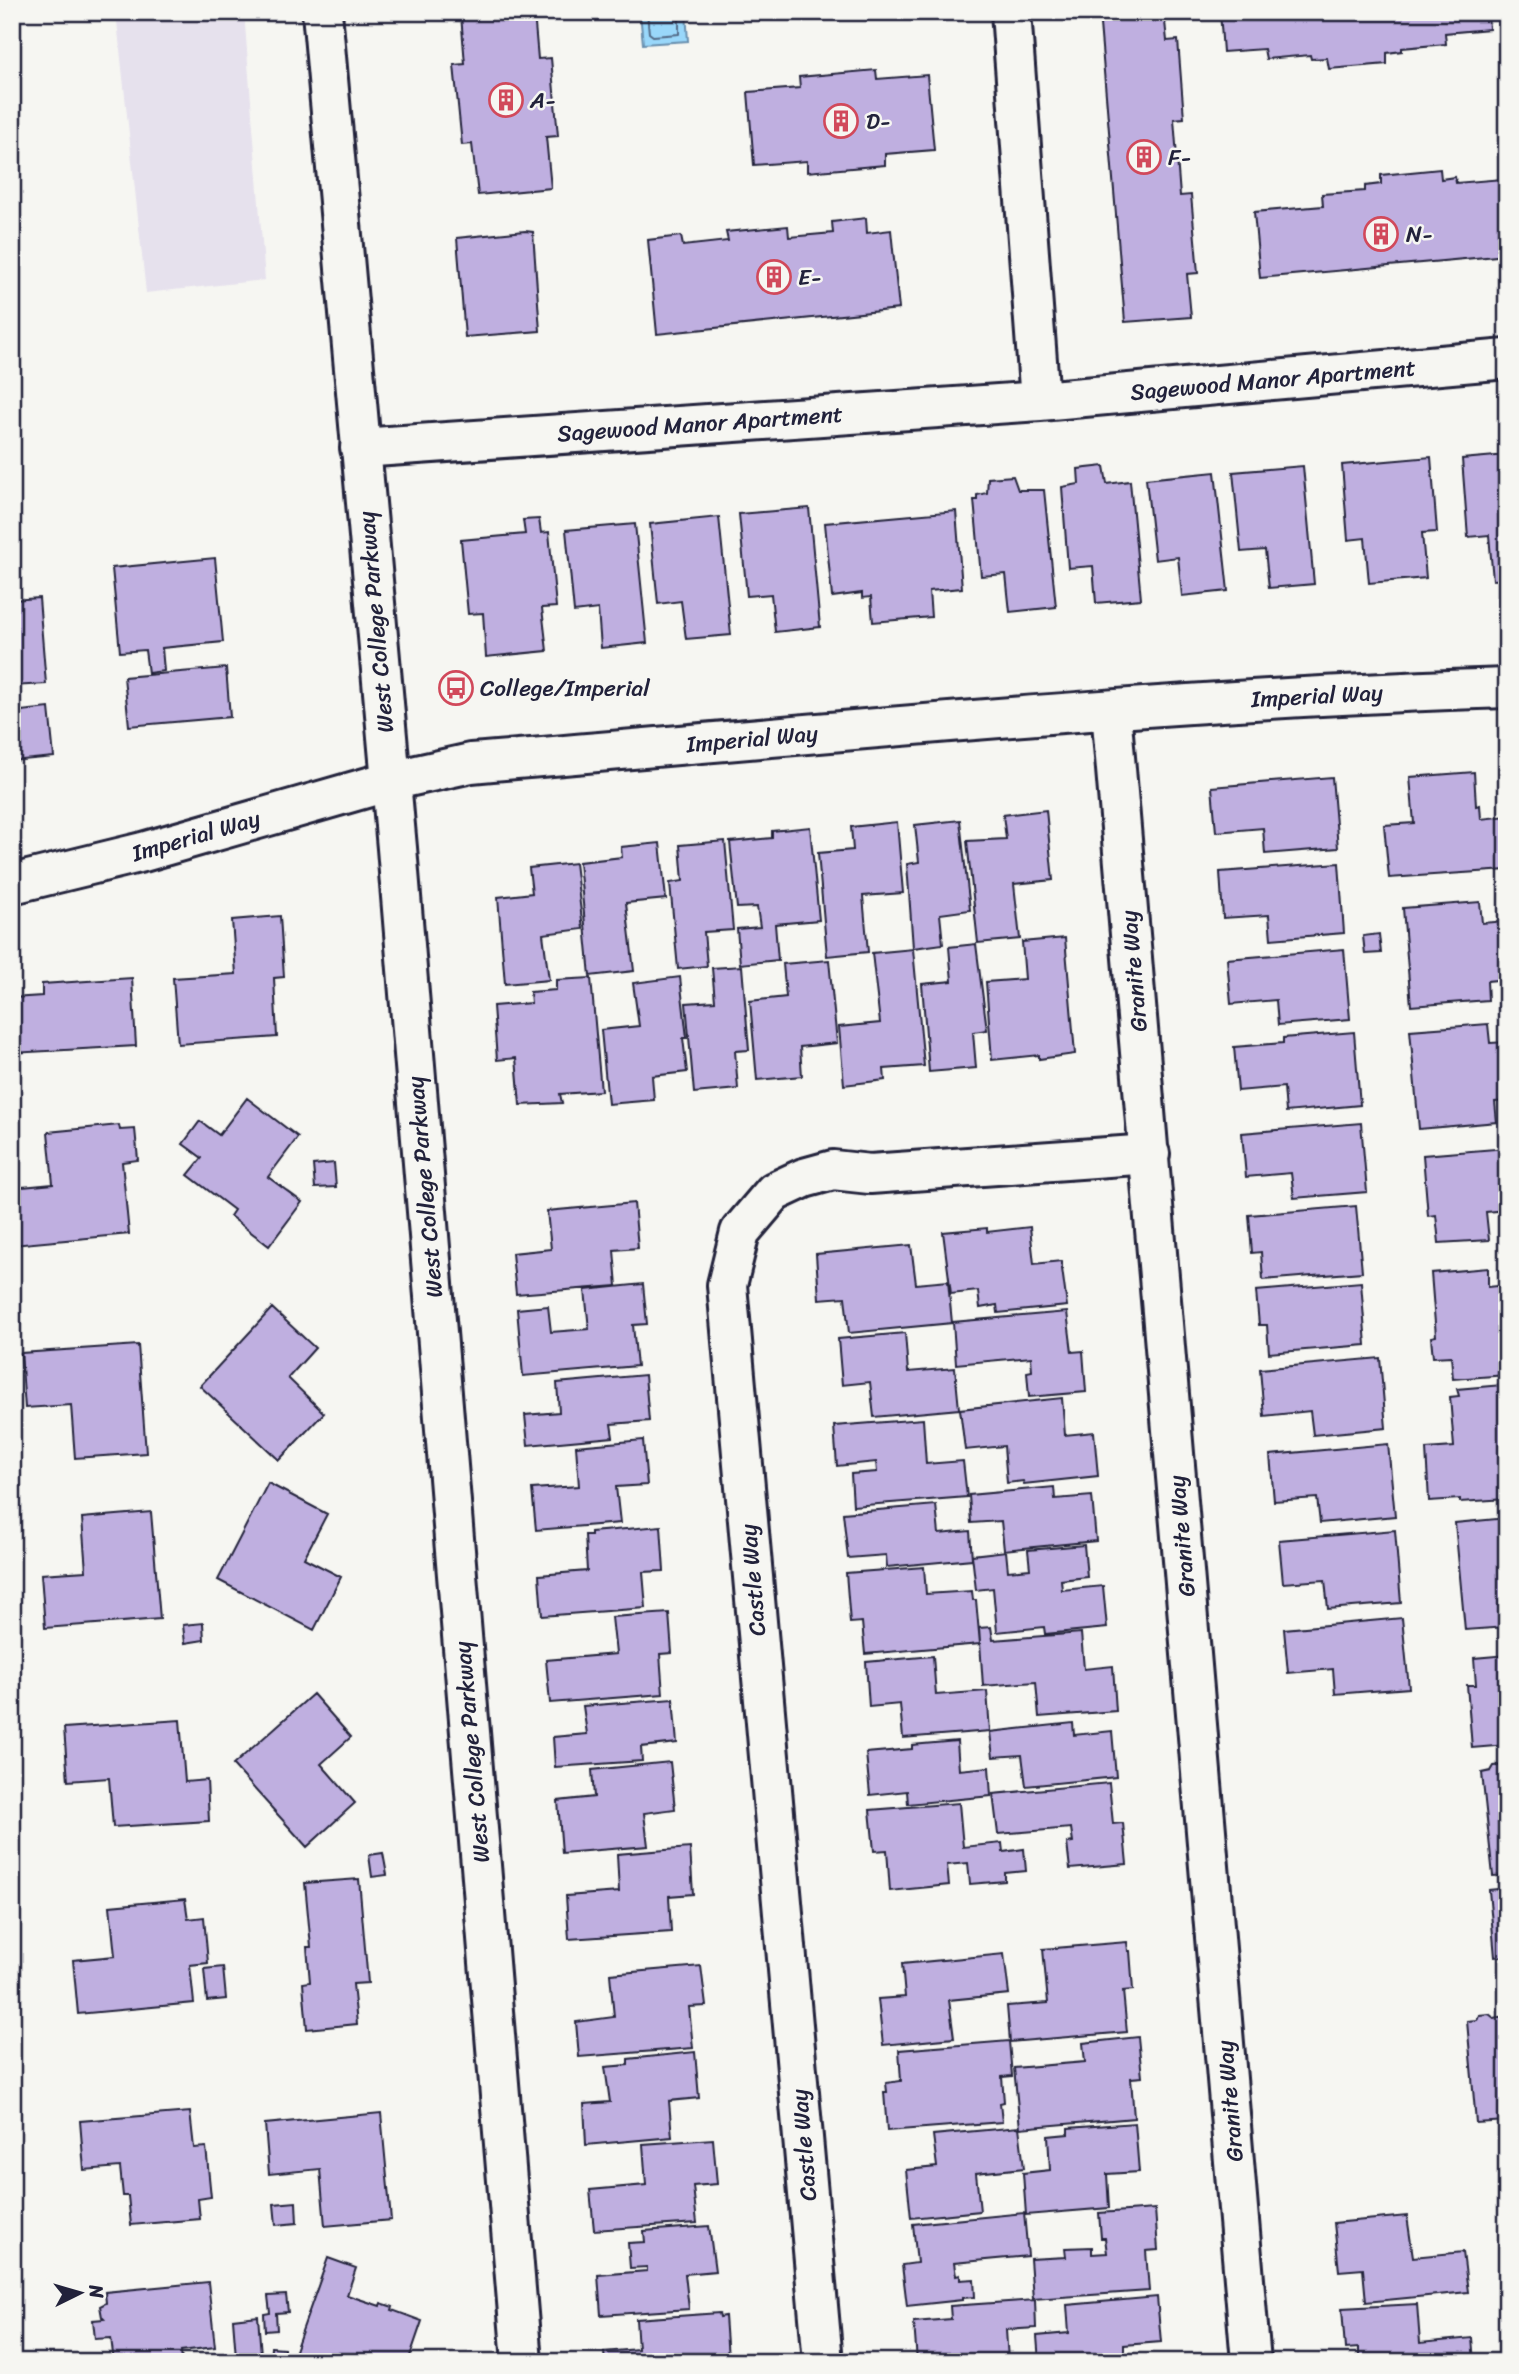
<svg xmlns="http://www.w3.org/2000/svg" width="1519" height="2374" viewBox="0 0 1519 2374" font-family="Sriracha,sans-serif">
<rect width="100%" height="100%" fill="#f6f6f2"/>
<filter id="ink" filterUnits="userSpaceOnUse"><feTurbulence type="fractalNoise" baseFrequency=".0143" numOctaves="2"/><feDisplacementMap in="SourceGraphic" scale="14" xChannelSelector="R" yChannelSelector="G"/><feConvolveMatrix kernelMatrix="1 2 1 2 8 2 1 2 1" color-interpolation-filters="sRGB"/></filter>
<g filter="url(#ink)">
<!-- built -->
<path fill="#e6e1ed" d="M 116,12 L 244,12 L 265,280 L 146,293 Z"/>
<!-- water -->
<path fill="#99d7fa" stroke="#698fae" stroke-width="2" d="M 640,12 L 686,12 L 688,41 L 643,44 Z"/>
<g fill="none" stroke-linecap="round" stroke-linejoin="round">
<!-- shore -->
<path stroke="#526a87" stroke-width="2" d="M 647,12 L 649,33 L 653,36 L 679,34 L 679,12"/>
</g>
<!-- building -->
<path fill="#bfafe0" stroke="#22223b" stroke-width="2" d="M 487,12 L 537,12 L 534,13 L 538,59 L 551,58 L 558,136 L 546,137 L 551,188 L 478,195 L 472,144 L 462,145 L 454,65 L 465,64 L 461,15 Z
M 1099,12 L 1164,12 L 1167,41 L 1178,40 L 1184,118 L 1174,119 L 1180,196 L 1191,195 L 1198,273 L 1187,274 L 1191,317 L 1125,322 Z
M 1220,12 L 1488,12 L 1489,29 L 1445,33 L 1446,44 L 1402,48 L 1402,51 L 1387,53 L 1387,64 L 1329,69 L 1327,58 L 1311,59 L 1310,55 L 1266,59 L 1264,49 L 1223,52 Z
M 876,70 L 877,79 L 927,75 L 934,150 L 885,154 L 885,165 L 807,172 L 807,161 L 754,165 L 748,92 L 800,88 L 799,77 Z
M 1440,169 L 1441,179 L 1455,177 L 1456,183 L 1502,179 L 1503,190 L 1507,189 L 1507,255 L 1260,278 L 1254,212 L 1323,206 L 1322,194 L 1365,191 L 1365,186 L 1381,184 L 1381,175 Z
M 866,218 L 867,233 L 891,230 L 899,309 L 657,334 L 648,240 L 681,236 L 683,246 L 728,241 L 726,232 L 788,226 L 789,237 L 833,233 L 832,222 Z
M 525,231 L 533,232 L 540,331 L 465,337 L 457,238 Z
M 1507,455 L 1507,579 L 1493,580 L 1489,535 L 1468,537 L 1462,459 Z
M 1431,457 L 1437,532 L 1422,533 L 1426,578 L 1369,583 L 1365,538 L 1348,540 L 1342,465 Z
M 1104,466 L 1107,484 L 1130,481 L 1141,599 L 1096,603 L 1093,566 L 1068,568 L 1062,487 L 1079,484 L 1078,469 Z
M 1303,466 L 1314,584 L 1269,588 L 1265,550 L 1241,552 L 1233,472 Z
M 1215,472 L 1228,591 L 1182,596 L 1178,557 L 1155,560 L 1146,479 Z
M 1013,476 L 1018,490 L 1044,490 L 1056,607 L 1010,612 L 1006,574 L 981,576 L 974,500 L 977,500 L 977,495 L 987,493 L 988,478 Z
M 809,508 L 820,627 L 775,632 L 771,594 L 747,596 L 739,514 Z
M 956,511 L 962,588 L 929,591 L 931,617 L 873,622 L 871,597 L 862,598 L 862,593 L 832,597 L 825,523 Z
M 719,517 L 731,635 L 686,639 L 681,601 L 658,604 L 650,524 Z
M 539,519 L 541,533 L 549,532 L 556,607 L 542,608 L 547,651 L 486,657 L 483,613 L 468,614 L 461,540 L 525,534 L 523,520 Z
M 635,524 L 647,643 L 601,648 L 598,609 L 574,612 L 566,530 Z
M 215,558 L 223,642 L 162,648 L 164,671 L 148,673 L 145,650 L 120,652 L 112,568 Z
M 39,598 L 46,684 L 12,686 L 12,600 Z
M 226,668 L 230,717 L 129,726 L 124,677 Z
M 49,708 L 54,757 L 12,761 L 12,712 Z
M 1474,772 L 1476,806 L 1480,805 L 1481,819 L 1507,816 L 1507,870 L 1389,878 L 1384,825 L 1414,823 L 1410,777 Z
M 1332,777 L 1338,848 L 1265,854 L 1263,828 L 1216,832 L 1212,787 Z
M 1046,810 L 1053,880 L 1014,884 L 1020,939 L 978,943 L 967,841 L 1006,839 L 1003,815 Z
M 960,820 L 970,910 L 940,914 L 943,944 L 913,948 L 907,864 L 919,862 L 915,825 Z
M 897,822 L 903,893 L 863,896 L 868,952 L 827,956 L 818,853 L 853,850 L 851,827 Z
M 810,827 L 819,920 L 775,924 L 778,960 L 740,964 L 737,929 L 760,927 L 757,907 L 737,908 L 730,842 L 772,838 L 772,831 Z
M 725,841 L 733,930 L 704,932 L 707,966 L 678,969 L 670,883 L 683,881 L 680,845 Z
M 660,843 L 666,899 L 626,903 L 634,971 L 590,976 L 579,862 L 622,857 L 621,847 Z
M 575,863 L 583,929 L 543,934 L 549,980 L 505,984 L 498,897 L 532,893 L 529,868 Z
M 1339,863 L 1344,933 L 1271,939 L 1269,915 L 1223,918 L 1220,872 Z
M 1480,902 L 1482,923 L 1507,921 L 1507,979 L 1487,981 L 1488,1000 L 1411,1006 L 1403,908 Z
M 280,916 L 284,977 L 274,978 L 277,1037 L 178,1044 L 173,978 L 236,974 L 232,920 Z
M 1379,934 L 1381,953 L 1365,954 L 1363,936 Z
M 1065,938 L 1075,1054 L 1039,1059 L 1039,1055 L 992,1060 L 986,982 L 1025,979 L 1022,942 Z
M 976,944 L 987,1030 L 973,1032 L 976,1068 L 929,1072 L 922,984 L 952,981 L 949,947 Z
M 913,949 L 924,1066 L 884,1069 L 885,1080 L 844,1085 L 839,1027 L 880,1023 L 872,953 Z
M 1344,949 L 1350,1019 L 1278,1025 L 1276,1000 L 1231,1004 L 1227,959 Z
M 829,960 L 837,1043 L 800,1047 L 802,1076 L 757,1080 L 750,1001 L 786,997 L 783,964 Z
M 742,966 L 749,1050 L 735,1051 L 738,1089 L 694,1093 L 686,1003 L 715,1001 L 712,968 Z
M 680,977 L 687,1038 L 683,1038 L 687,1072 L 652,1076 L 654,1100 L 608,1104 L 601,1030 L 639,1026 L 633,983 Z
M 132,978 L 136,1046 L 12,1053 L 12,998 L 42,996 L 42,984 Z
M 591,978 L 601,1091 L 560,1094 L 562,1103 L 520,1105 L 516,1058 L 497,1060 L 493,1006 L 531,1003 L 530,992 L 556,990 L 556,980 Z
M 1488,1024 L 1490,1043 L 1507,1042 L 1507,1101 L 1495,1102 L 1497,1122 L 1419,1129 L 1410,1030 Z
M 1354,1032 L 1360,1105 L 1286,1112 L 1284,1087 L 1238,1091 L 1234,1047 L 1283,1043 L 1283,1038 Z
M 247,1098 L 298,1137 L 268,1177 L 302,1202 L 269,1246 L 230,1216 L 234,1210 L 188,1175 L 202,1158 L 183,1144 L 200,1121 L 219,1135 Z
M 1361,1123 L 1367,1192 L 1294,1198 L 1291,1173 L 1246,1177 L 1242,1133 Z
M 119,1125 L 120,1130 L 135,1129 L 138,1160 L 122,1162 L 129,1234 L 13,1245 L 12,1188 L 53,1184 L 48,1132 Z
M 1507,1148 L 1506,1210 L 1486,1212 L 1489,1240 L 1439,1243 L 1436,1215 L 1428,1216 L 1423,1155 Z
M 334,1163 L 336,1187 L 315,1188 L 313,1165 Z
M 634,1203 L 638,1248 L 614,1250 L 617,1286 L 516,1294 L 512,1253 L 551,1249 L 547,1211 Z
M 1356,1206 L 1362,1272 L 1263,1280 L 1261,1252 L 1252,1253 L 1249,1215 Z
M 1030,1227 L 1034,1264 L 1061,1261 L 1067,1306 L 998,1313 L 997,1305 L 980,1308 L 978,1291 L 951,1294 L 943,1232 L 987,1228 L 987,1232 Z
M 911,1245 L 916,1284 L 948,1281 L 952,1323 L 849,1333 L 845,1297 L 819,1299 L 816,1254 Z
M 1488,1268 L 1488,1287 L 1507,1285 L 1507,1375 L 1453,1379 L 1451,1356 L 1433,1357 L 1431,1337 L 1436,1336 L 1431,1273 Z
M 1361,1282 L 1366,1345 L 1269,1353 L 1267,1325 L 1259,1325 L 1256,1291 Z
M 643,1284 L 647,1324 L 633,1325 L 637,1366 L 523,1376 L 517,1309 L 548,1306 L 551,1332 L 589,1329 L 585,1290 Z
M 272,1308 L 315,1348 L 288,1378 L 324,1413 L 279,1460 L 200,1386 Z
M 1067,1312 L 1072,1352 L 1083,1351 L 1086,1392 L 1029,1397 L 1027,1372 L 1032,1371 L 1031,1357 L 956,1364 L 953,1322 Z
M 905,1333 L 908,1372 L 955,1368 L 959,1409 L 874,1417 L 870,1382 L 842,1385 L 838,1339 Z
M 138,1345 L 146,1453 L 75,1458 L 71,1405 L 25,1408 L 21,1353 Z
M 1380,1358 L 1386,1428 L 1313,1435 L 1310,1411 L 1264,1416 L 1260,1369 Z
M 645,1375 L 649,1421 L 611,1424 L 613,1437 L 528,1445 L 525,1415 L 559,1412 L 557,1383 Z
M 1502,1385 L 1503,1393 L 1507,1393 L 1507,1499 L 1460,1502 L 1460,1499 L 1429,1501 L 1426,1449 L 1454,1447 L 1450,1397 L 1459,1396 L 1457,1389 Z
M 1062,1398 L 1065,1435 L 1094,1432 L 1098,1476 L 1024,1484 L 1023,1481 L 1007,1483 L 1004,1446 L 965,1450 L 960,1409 Z
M 923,1419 L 926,1464 L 963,1461 L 967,1497 L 853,1506 L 851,1474 L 877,1472 L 876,1462 L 837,1466 L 834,1426 Z
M 643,1440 L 647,1485 L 616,1487 L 620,1523 L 536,1530 L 532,1489 L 579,1486 L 576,1446 Z
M 1388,1444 L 1395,1516 L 1320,1523 L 1317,1498 L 1274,1501 L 1270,1455 Z
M 268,1483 L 327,1514 L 304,1558 L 341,1577 L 314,1630 L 218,1580 Z
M 1054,1487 L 1055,1499 L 1092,1496 L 1096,1541 L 1004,1550 L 1001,1521 L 971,1523 L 969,1495 Z
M 936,1505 L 939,1534 L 970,1531 L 972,1559 L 887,1567 L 886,1555 L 848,1558 L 843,1513 Z
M 151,1512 L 160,1619 L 45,1628 L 41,1574 L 86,1571 L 82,1518 Z
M 1507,1518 L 1507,1627 L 1465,1630 L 1455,1523 Z
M 661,1526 L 664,1571 L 643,1572 L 646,1608 L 542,1616 L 539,1575 L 587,1571 L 585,1535 L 591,1535 L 591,1532 Z
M 1395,1530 L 1401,1603 L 1328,1609 L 1325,1580 L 1283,1583 L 1279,1540 Z
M 1084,1545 L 1087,1577 L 1061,1580 L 1062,1590 L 1103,1586 L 1107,1628 L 1045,1634 L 1044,1627 L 997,1632 L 993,1588 L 976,1590 L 972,1555 L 1006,1551 L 1008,1571 L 1030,1569 L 1028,1550 Z
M 924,1567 L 926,1594 L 972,1591 L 973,1600 L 976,1600 L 980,1644 L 865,1654 L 862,1622 L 850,1623 L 846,1573 Z
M 669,1613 L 672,1653 L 660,1654 L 663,1694 L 550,1703 L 546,1660 L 616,1654 L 612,1617 Z
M 1402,1618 L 1409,1688 L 1335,1694 L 1333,1669 L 1288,1673 L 1284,1629 Z
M 203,1623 L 204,1640 L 185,1643 L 183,1625 Z
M 991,1627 L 993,1640 L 1081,1633 L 1084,1669 L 1113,1666 L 1116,1711 L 1039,1717 L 1036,1682 L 983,1686 L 979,1628 Z
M 1507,1655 L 1507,1745 L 1472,1748 L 1467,1685 L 1476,1685 L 1474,1658 Z
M 933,1656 L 936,1695 L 987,1691 L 990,1731 L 903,1738 L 900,1704 L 869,1707 L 866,1662 Z
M 313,1694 L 351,1737 L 321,1764 L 355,1803 L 307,1847 L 233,1765 Z
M 673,1699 L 677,1743 L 641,1747 L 642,1761 L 555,1767 L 553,1737 L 587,1734 L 583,1706 Z
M 180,1720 L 185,1782 L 207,1780 L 209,1821 L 113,1827 L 109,1778 L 68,1781 L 64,1728 Z
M 1073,1723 L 1074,1735 L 1112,1731 L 1116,1777 L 1026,1786 L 1022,1755 L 993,1757 L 990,1732 Z
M 957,1741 L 959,1770 L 989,1767 L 991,1796 L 908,1804 L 907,1791 L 870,1795 L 866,1753 L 912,1749 L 912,1745 Z
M 670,1762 L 675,1809 L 644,1813 L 648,1846 L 562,1853 L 558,1801 L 594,1797 L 592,1770 Z
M 1503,1765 L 1507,1769 L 1507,1875 L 1493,1876 L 1482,1773 L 1491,1771 L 1494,1766 Z
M 1109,1783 L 1113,1824 L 1123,1823 L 1127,1864 L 1070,1869 L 1067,1843 L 1073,1842 L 1071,1828 L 998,1834 L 993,1794 Z
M 959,1803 L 963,1847 L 1002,1843 L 1003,1852 L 1024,1849 L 1026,1871 L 1005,1873 L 1005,1881 L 970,1884 L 968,1863 L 947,1865 L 949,1885 L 890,1891 L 887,1850 L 874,1851 L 870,1810 Z
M 690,1848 L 693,1894 L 669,1896 L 671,1932 L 569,1939 L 566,1896 L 619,1892 L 617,1854 Z
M 383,1853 L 387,1875 L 372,1877 L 369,1855 Z
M 359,1879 L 368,1983 L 353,1984 L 357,2024 L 307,2029 L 303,1983 L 310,1982 L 307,1947 L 311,1947 L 305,1883 Z
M 1507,1888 L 1507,1956 L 1495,1957 L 1489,1890 Z
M 185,1899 L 188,1919 L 204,1917 L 208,1963 L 190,1965 L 194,2003 L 78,2014 L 73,1960 L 115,1956 L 110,1906 Z
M 1127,1942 L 1128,1951 L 1130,1951 L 1133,1990 L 1123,1991 L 1127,2032 L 1010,2042 L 1007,2006 L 1048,2003 L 1043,1949 Z
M 1004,1954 L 1009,1994 L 949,2000 L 954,2038 L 883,2045 L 878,1999 L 905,1997 L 902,1964 Z
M 701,1966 L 706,2006 L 689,2007 L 693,2048 L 579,2057 L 576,2022 L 614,2017 L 610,1974 Z
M 223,1967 L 226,1999 L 207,2001 L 204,1969 Z
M 1489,2014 L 1494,2018 L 1507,2016 L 1507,2121 L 1476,2123 L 1467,2021 L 1477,2020 L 1479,2015 Z
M 1138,2037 L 1142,2077 L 1131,2078 L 1134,2118 L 1020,2128 L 1014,2068 L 1085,2062 L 1083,2043 Z
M 1009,2041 L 1012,2076 L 1002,2077 L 1004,2102 L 1000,2103 L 1002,2122 L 887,2131 L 884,2092 L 887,2092 L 886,2083 L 901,2081 L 899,2050 Z
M 695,2052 L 699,2098 L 669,2101 L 672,2137 L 586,2145 L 584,2104 L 610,2102 L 605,2067 L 628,2065 L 628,2059 Z
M 190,2112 L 194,2148 L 206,2147 L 211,2197 L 198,2199 L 200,2219 L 131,2225 L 128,2196 L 123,2196 L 120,2167 L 84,2170 L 80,2121 Z
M 381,2113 L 391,2220 L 325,2226 L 320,2169 L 269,2174 L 265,2124 Z
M 1135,2123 L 1139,2172 L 1107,2174 L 1109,2208 L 1026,2215 L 1023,2173 L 1050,2170 L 1048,2136 L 1068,2134 L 1068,2128 Z
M 1019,2127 L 1024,2168 L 976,2173 L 980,2211 L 911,2218 L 906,2170 L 937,2167 L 933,2135 Z
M 713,2139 L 717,2184 L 693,2186 L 697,2223 L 594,2230 L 590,2190 L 646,2185 L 643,2144 Z
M 296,2202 L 297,2223 L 276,2225 L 274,2204 Z
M 1155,2209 L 1158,2250 L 1146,2251 L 1149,2291 L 1033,2299 L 1030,2259 L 1066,2257 L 1065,2248 L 1092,2247 L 1092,2254 L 1107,2253 L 1105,2238 L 1101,2238 L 1099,2213 Z
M 1024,2213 L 1028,2256 L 954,2263 L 956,2276 L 960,2275 L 960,2280 L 974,2279 L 975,2297 L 962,2298 L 962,2300 L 907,2306 L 902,2265 L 917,2263 L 913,2224 Z
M 1407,2216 L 1413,2257 L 1463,2252 L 1468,2292 L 1366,2302 L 1363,2269 L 1339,2271 L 1334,2223 Z
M 709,2226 L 715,2271 L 685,2274 L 689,2309 L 601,2315 L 598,2275 L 647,2271 L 647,2267 L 630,2268 L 628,2243 L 645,2242 L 644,2231 Z
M 328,2258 L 356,2268 L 347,2295 L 380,2306 L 381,2303 L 393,2307 L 392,2310 L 422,2321 L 408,2362 L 362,2362 L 344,2355 L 342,2362 L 291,2362 Z
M 208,2282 L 215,2347 L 181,2351 L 182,2362 L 114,2362 L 111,2338 L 95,2339 L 93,2320 L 104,2319 L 102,2317 L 100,2306 L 106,2303 L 105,2292 Z
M 286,2295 L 288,2312 L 276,2313 L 277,2330 L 265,2331 L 264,2314 L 270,2313 L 268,2296 Z
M 1157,2297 L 1161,2342 L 1124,2345 L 1124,2358 L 1039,2362 L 1037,2336 L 1069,2333 L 1067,2305 Z
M 1035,2300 L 1036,2328 L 1006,2330 L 1008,2360 L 917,2362 L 914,2322 L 951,2319 L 950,2306 Z
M 1417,2304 L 1420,2343 L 1472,2338 L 1474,2362 L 1359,2362 L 1359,2348 L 1345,2349 L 1342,2308 Z
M 719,2313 L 720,2317 L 725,2316 L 728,2358 L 692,2362 L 605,2362 L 604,2352 L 638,2349 L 636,2319 Z
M 258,2316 L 261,2355 L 236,2357 L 233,2319 Z
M 271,2347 L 284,2348 L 284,2362 L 270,2362 Z"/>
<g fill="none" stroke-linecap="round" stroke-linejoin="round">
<!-- minor casing -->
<g stroke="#22223b" stroke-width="44">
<path id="minor" d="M 1011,12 L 1040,401
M 360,448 L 1040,401 L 1507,359
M 1111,710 L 1251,2362
M 12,884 L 143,852 L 390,781 L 471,763 C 816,734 1161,699 1507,688
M 823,2362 L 727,1285 L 740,1232 L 774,1192 L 804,1178 L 833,1170 L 870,1174 L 1150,1154"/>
</g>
<!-- secondary casing -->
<g stroke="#22223b" stroke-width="44">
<path id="secondary" d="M 322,12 L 397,848 L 522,2362"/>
</g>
<!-- minor -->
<use href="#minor" stroke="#f6f6f2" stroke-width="38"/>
<!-- secondary -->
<use href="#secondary" stroke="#f6f6f2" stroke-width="38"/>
</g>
</g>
<!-- icons -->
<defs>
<g id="building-ring" transform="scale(1.75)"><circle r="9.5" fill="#f6f6f2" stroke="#d1495b" stroke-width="1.5"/><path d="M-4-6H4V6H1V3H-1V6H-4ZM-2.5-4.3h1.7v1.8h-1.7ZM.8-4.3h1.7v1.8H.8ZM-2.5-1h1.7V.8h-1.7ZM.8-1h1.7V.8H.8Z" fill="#d1495b"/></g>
<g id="bus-ring" transform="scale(1.75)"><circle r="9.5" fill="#f6f6f2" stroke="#d1495b" stroke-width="1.5"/><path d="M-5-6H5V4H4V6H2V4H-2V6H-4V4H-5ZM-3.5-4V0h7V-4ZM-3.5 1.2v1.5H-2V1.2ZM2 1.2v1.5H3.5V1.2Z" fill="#d1495b"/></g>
</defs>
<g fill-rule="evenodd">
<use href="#building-ring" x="506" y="100"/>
<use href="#building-ring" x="841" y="121"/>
<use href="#building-ring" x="1144" y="157"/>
<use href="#building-ring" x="1381" y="234"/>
<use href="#building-ring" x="774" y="277"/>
<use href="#bus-ring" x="456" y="688"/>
</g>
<g text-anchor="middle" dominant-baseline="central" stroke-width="5" stroke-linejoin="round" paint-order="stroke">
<!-- poi labels -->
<g font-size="23" fill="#22223b" stroke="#f6f6f2" text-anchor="start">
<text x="530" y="100">A-</text>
<text x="866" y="121">D-</text>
<text x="1168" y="157">F-</text>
<text x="1406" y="234">N-</text>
<text x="798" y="277">E-</text>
<text x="480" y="688">College/Imperial</text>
</g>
<!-- street labels -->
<g font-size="23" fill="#22223b" stroke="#f6f6f2">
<text transform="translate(1273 380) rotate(-5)">Sagewood Manor Apartment</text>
<text transform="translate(700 424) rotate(-4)">Sagewood Manor Apartment</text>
<text transform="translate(376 622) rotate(-95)">West College Parkway</text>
<text transform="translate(1317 696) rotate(-3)">Imperial Way</text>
<text transform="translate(752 739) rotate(-5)">Imperial Way</text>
<text transform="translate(196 836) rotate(-16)">Imperial Way</text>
<text transform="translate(1134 971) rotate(-95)">Granite Way</text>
<text transform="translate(425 1187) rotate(-95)">West College Parkway</text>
<text transform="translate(1182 1536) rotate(-95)">Granite Way</text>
<text transform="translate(753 1580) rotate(-95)">Castle Way</text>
<text transform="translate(472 1752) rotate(-95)">West College Parkway</text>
<text transform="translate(1230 2101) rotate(-95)">Granite Way</text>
<text transform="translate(804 2145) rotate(-95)">Castle Way</text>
</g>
</g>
<!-- margin -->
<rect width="1519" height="2374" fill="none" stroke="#f6f6f2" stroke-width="42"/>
<rect x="21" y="21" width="1477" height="2332" fill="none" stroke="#22223b" stroke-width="2.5" filter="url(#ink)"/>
<!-- north arrow -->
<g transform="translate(80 2293) rotate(85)" stroke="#f6f6f2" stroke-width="5" paint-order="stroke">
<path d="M0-5L12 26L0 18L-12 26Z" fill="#22223b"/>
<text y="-10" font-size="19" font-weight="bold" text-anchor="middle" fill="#22223b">N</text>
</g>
</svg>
